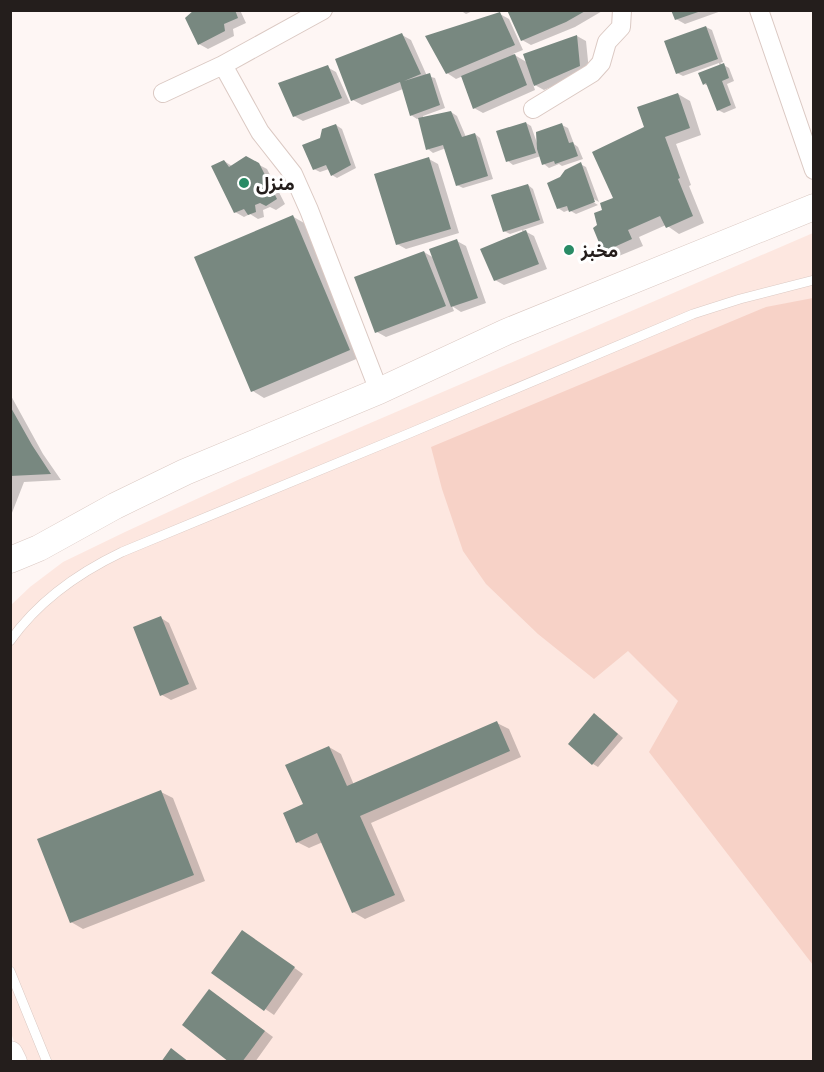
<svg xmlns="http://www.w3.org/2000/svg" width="824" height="1072" viewBox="0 0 824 1072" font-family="Lora,'Noto Sans Arabic',serif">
<rect width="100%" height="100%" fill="#fef6f4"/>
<!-- built -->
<path fill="#fde7e0" d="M 813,233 L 813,1061 L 22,1062 L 11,1033 L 10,606 L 30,587 L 63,562 L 125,532 L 240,479 Z"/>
<!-- green -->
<path fill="#f7d2c7" d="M 813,298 L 814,298 L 813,965 L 649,752 L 678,701 L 628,651 L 594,679 L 538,634 L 486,584 L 463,551 L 442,489 L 431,447 L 766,307 Z"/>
<!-- shadow -->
<path fill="#0003" d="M 196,10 L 240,10 L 246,23 L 233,29 L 234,36 L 208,49 L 199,44 Z
M 460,10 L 475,10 L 466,14 Z
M 509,10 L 604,10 L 575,27 L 531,45 L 522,40 Z
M 673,10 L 724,10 L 685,24 L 676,19 Z
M 500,14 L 509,19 L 523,50 L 513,54 L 528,63 L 577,36 L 586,41 L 589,71 L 544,90 L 533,84 L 535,90 L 483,113 L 474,108 L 463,76 L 456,79 L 447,73 Z
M 706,27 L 712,30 L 723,62 L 720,63 L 729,68 L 734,81 L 727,84 L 736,108 L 724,113 L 718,110 L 709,86 L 704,84 L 720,66 L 719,63 L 683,76 L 677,73 Z
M 402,35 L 411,40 L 427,76 L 435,78 L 445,108 L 423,116 L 423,118 L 451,112 L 457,116 L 466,137 L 475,134 L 480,138 L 493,179 L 463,188 L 457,185 L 446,148 L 433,153 L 428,149 L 420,118 L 417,119 L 411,115 L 403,89 L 362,105 L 353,100 Z
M 327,67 L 336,72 L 350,103 L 303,121 L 294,116 Z
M 678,94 L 690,101 L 701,135 L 676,144 L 691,185 L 689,186 L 704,223 L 679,234 L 666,225 L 639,237 L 643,246 L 614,258 L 602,251 L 599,226 L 604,211 L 615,199 L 646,128 Z
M 526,123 L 531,126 L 537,143 L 562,125 L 568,128 L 574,144 L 578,147 L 583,159 L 562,166 L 559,164 L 549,168 L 544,164 L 541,156 L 513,165 L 508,161 Z
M 336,125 L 342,129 L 356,168 L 337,178 L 332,175 L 329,169 L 320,172 L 314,169 L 321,139 Z
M 246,158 L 267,169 L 285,204 L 276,210 L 270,207 L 263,210 L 264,217 L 258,219 L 250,214 L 244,217 L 235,212 L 224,161 L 232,166 Z
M 429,159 L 438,164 L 459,233 L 406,249 L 397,244 Z
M 580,164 L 586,167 L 599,202 L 590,197 L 588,199 L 598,205 L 576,214 L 569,210 L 564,212 L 558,208 L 561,178 Z
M 528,185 L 533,189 L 544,223 L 523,230 L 534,236 L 547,269 L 504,285 L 495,280 L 523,233 L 522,230 L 510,234 L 504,231 Z
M 292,216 L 304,223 L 361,357 L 264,398 L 253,391 Z
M 457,241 L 466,246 L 486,303 L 461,312 L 452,306 L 454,311 L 386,337 L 377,332 L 424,252 L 434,258 Z
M 10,394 L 43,454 L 61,480 L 24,482 L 10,518 Z
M 161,618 L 169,623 L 197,689 L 171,700 L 162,695 Z
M 600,718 L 623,738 L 598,767 L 593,764 Z
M 497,723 L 509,729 L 521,757 L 371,823 L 405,901 L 365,919 L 353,912 L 323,842 L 309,848 L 297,842 L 305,805 L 329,747 L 341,754 L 354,785 Z
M 161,792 L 173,798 L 205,881 L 83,929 L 71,922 Z
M 251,937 L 303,974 L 274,1015 L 213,973 Z
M 218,996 L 273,1037 L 255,1062 L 232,1062 Z"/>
<!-- building -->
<path fill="#788880" d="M 194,10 L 235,10 L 238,18 L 224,24 L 225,31 L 198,45 L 185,18 Z
M 507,10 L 587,10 L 566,22 L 521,41 Z
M 671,10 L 701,10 L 701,11 L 675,20 Z
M 500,12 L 515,45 L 446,74 L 425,36 Z
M 706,26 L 718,59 L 676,74 L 664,41 Z
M 402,33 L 421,74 L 404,81 L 430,73 L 440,105 L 410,116 L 400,82 L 351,101 L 335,59 Z
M 577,35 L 580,66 L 534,86 L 523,54 Z
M 515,54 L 527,85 L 473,109 L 461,76 Z
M 724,63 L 729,78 L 722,81 L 731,105 L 717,111 L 706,83 L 703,85 L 698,73 Z
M 328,65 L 342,98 L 293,117 L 278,83 Z
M 678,93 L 690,128 L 665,137 L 680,178 L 678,179 L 693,216 L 666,228 L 660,216 L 628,230 L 632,239 L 601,253 L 598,248 L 600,245 L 593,228 L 597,225 L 594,213 L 602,210 L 600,203 L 613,198 L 592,152 L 644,127 L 637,107 Z
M 451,111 L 462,137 L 475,133 L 488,176 L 456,186 L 443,145 L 426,150 L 418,118 Z
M 526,122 L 536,153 L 506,162 L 496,131 Z
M 562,123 L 569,143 L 573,142 L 578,156 L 555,164 L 554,161 L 542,165 L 537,149 L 536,132 Z
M 336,124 L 351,165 L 331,176 L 326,165 L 313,170 L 302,145 L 320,138 L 322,129 Z
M 246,156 L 259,163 L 277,199 L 266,206 L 260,203 L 255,205 L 256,212 L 248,215 L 244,209 L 234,213 L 211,166 L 224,160 L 229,167 Z
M 429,157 L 451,229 L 396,245 L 374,174 Z
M 581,162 L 595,202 L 569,212 L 567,206 L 557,209 L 547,183 L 560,177 L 565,170 Z
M 528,184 L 540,220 L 503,232 L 491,195 Z
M 293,215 L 350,350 L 251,392 L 194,257 Z
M 526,230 L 539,264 L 494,281 L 480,249 Z
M 457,239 L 478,298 L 451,307 L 429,249 Z
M 424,251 L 446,306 L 375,333 L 354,277 Z
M 10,406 L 32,445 L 51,474 L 10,476 Z
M 161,616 L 189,684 L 160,696 L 133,627 Z
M 594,713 L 618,734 L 592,765 L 568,744 Z
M 497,721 L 510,751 L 360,816 L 395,895 L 352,913 L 317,833 L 296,843 L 283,813 L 303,804 L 285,765 L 329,746 L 347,786 Z
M 161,790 L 194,875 L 70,923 L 37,839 Z
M 242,930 L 295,967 L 264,1011 L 211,973 Z
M 209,989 L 265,1031 L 242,1062 L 229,1062 L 182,1025 Z
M 171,1048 L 189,1062 L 161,1062 Z"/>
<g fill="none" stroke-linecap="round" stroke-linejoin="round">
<!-- lane casing -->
<g stroke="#dbc9c3" stroke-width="10">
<path id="lane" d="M 10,641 C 39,600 78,573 122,552 L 410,433 L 693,314 L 740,299 L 814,280
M 10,971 L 47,1062"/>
</g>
<!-- street casing -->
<g stroke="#dbc9c3" stroke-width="20">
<path id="street" d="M 759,10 L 814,170
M 223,65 L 260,132 L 293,174 L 309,210 L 379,391
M 163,93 L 223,65 L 323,10
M 533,109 L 592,73 L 601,63 L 607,42 L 621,27 L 622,10"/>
</g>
<!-- secondary casing -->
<g stroke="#dbc9c3" stroke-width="27">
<path id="secondary" d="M 10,560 L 39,548 L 115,506 L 185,472 L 379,391 L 506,332 L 814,207
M 10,1054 L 14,1062"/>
</g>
<!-- lane -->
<use href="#lane" stroke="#fff" stroke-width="9"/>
<!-- street -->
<use href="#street" stroke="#fff" stroke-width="18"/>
<!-- secondary -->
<use href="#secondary" stroke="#fff" stroke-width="26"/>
</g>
<!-- markers -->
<g fill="#298b65" stroke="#fff" stroke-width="2">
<circle cx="244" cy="183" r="6"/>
<circle cx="569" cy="250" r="6"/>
</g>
<g text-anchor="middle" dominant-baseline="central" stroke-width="6" stroke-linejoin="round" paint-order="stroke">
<!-- poi labels -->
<g font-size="18" font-weight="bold" fill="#241e1c" stroke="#fff" text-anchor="start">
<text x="256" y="183">منزل</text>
<text x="581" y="250">مخبز</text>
</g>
</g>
<!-- border -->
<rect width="824" height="1072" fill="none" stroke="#241e1c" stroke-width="24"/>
</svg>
